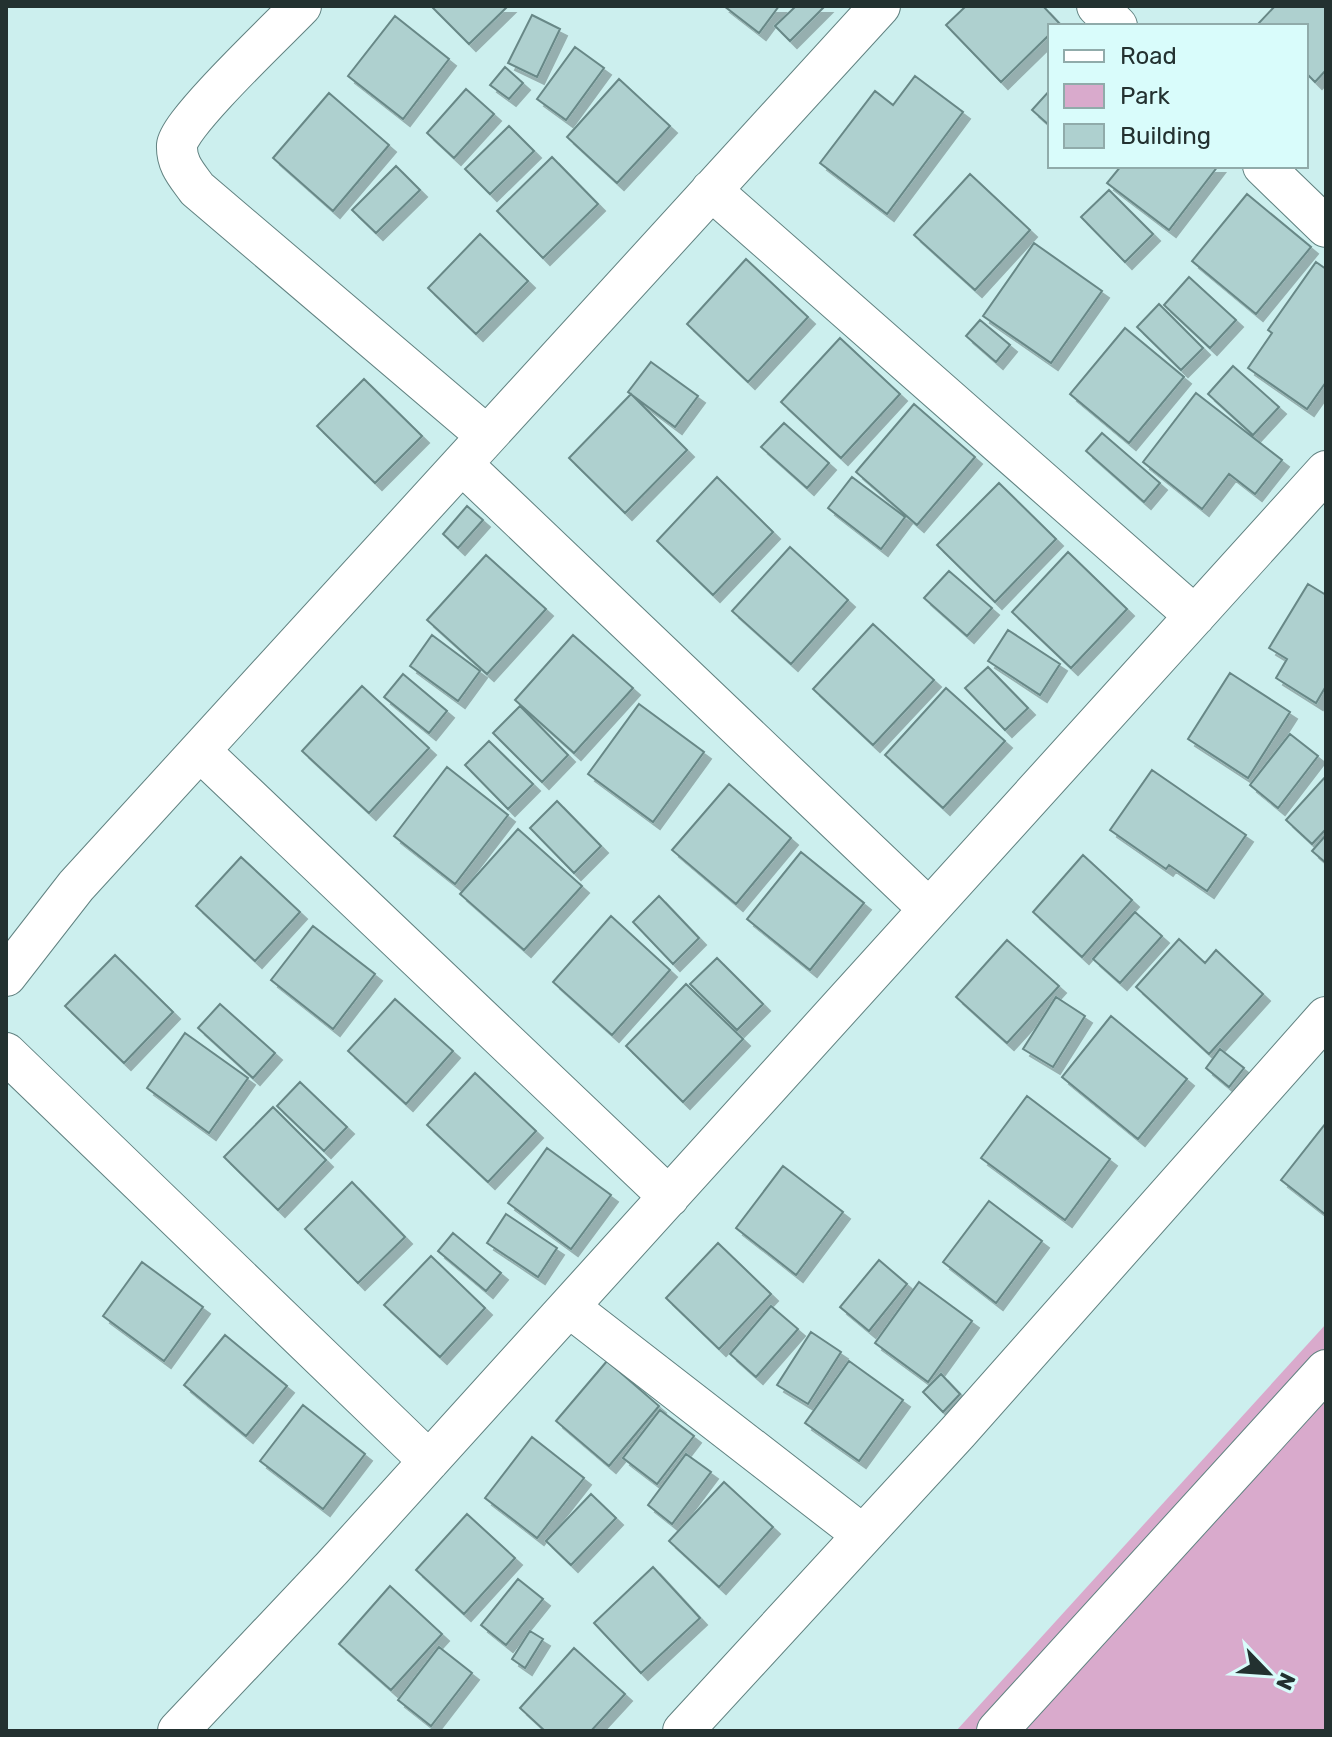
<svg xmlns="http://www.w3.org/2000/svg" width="1332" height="1737" viewBox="0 0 1332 1737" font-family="Rubik,sans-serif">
<defs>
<filter id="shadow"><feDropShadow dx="7" dy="7" stdDeviation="0" flood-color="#0004"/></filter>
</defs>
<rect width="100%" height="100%" fill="#ccefee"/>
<!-- green -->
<path fill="#d9aacc" d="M 1326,1324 L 1326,1731 L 956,1731 Z"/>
<!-- building -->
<path fill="#aed0cf" stroke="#688887" stroke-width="2" filter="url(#shadow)" d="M 431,6 L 508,6 L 469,44 Z
M 724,6 L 779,6 L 759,33 Z
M 796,6 L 825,6 L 790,41 L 775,26 Z
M 966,6 L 1043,6 L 1060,24 L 1050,26 L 1050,34 L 1001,82 L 946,25 Z
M 1275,6 L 1326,6 L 1326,70 L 1315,82 L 1306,73 L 1306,26 L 1257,25 Z
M 532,15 L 560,29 L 537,77 L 508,63 Z
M 395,16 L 449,59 L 403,119 L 348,76 Z
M 575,47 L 604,68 L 566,120 L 537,99 Z
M 505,67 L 523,83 L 509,99 L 490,85 Z
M 915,76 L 963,112 L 887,214 L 820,163 L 875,91 L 893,105 Z
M 619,79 L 670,126 L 617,183 L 567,137 Z
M 466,89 L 494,114 L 454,158 L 427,133 Z
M 1050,90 L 1050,126 L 1032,110 Z
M 329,93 L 389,145 L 333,211 L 273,158 Z
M 509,126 L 534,151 L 490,194 L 465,169 Z
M 552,157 L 598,204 L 543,258 L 497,211 Z
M 396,166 L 420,190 L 376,233 L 352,210 Z
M 1121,166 L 1218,166 L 1169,230 L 1107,183 Z
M 970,174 L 1030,230 L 975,290 L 914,235 Z
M 1109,190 L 1153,234 L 1125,262 L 1081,217 Z
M 1247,194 L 1311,247 L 1256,314 L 1192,261 Z
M 480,234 L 528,281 L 476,334 L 428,288 Z
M 1034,243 L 1102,291 L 1051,363 L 983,316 Z
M 746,259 L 808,317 L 748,382 L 687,324 Z
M 1316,262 L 1326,269 L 1326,382 L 1307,409 L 1248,368 L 1272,333 L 1268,330 Z
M 1189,277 L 1236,320 L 1210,348 L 1164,305 Z
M 1159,304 L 1203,348 L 1181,370 L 1137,327 Z
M 980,320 L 1010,345 L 996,362 L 966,336 Z
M 1125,328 L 1184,377 L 1129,443 L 1070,394 Z
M 840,338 L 900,394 L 841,458 L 781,402 Z
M 651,362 L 698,396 L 675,427 L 628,392 Z
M 1233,366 L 1279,407 L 1253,435 L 1208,394 Z
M 364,379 L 422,436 L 375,483 L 317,426 Z
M 1196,393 L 1282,460 L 1255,494 L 1229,474 L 1202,509 L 1143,462 Z
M 631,394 L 687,450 L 625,513 L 569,458 Z
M 914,404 L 975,457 L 917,525 L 856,472 Z
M 784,423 L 829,463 L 807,488 L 761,447 Z
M 1102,433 L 1160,483 L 1144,502 L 1086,451 Z
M 717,477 L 773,532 L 713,595 L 657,541 Z
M 852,477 L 905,517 L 881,549 L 828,508 Z
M 999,483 L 1056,539 L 995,602 L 937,545 Z
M 467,506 L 483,520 L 458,548 L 443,534 Z
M 790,547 L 848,600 L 791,664 L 732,611 Z
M 1068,552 L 1127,609 L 1071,668 L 1012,612 Z
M 486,555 L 546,609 L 487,674 L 427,620 Z
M 949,571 L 992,608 L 967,636 L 924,598 Z
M 1308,584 L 1326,595 L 1326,686 L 1316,703 L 1276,678 L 1287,659 L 1269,648 Z
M 873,624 L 934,680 L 873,745 L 813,689 Z
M 1008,630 L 1060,664 L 1040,695 L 988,661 Z
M 432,635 L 480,671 L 458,701 L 410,666 Z
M 573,635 L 633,688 L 574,753 L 515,700 Z
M 988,667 L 1028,708 L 1005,730 L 965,688 Z
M 1230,673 L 1290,712 L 1248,778 L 1188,739 Z
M 403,674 L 447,711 L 429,733 L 384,697 Z
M 362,686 L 429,748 L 369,813 L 302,751 Z
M 946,688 L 1005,741 L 943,808 L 885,755 Z
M 639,704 L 704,752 L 653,822 L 588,774 Z
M 520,706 L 568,755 L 542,782 L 493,733 Z
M 1290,734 L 1318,756 L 1278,808 L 1250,785 Z
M 489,741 L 533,784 L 508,809 L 465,765 Z
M 447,767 L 508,815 L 455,884 L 394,836 Z
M 1152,770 L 1246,835 L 1207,891 L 1169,865 L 1166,869 L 1110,830 Z
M 1326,776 L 1326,829 L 1312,844 L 1286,820 Z
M 729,784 L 791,838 L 736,904 L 672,850 Z
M 557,801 L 601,846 L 574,873 L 530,828 Z
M 518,829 L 582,886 L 524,950 L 460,894 Z
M 1326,835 L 1326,863 L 1312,851 Z
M 801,852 L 864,903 L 810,970 L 747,919 Z
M 1083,855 L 1132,900 L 1082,957 L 1033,912 Z
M 241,857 L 300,912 L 255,961 L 196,906 Z
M 659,896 L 699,938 L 673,964 L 633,922 Z
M 1135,912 L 1162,936 L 1120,983 L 1093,959 Z
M 611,916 L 670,970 L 612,1035 L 553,982 Z
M 313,926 L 375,974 L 333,1029 L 271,980 Z
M 1179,939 L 1205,963 L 1216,950 L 1263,994 L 1209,1054 L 1136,987 Z
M 1007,940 L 1059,986 L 1007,1043 L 956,997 Z
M 115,955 L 173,1012 L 124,1063 L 65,1006 Z
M 717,958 L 763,1004 L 737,1030 L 690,984 Z
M 686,984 L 743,1039 L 683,1102 L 626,1046 Z
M 1056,997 L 1085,1016 L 1053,1067 L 1023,1049 Z
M 395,999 L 453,1051 L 406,1104 L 348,1051 Z
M 220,1004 L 275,1053 L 253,1078 L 198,1028 Z
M 1111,1016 L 1187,1079 L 1138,1139 L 1062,1077 Z
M 185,1033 L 248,1078 L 209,1133 L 147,1088 Z
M 1220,1049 L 1244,1068 L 1229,1087 L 1206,1068 Z
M 475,1073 L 536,1131 L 488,1182 L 427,1125 Z
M 300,1082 L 347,1127 L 324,1151 L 277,1106 Z
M 1027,1096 L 1110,1159 L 1065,1220 L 981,1158 Z
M 273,1107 L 326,1160 L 278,1210 L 224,1157 Z
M 1326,1123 L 1326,1215 L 1281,1180 Z
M 547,1148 L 611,1195 L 571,1249 L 508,1203 Z
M 783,1166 L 843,1212 L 796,1275 L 736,1228 Z
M 352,1182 L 405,1237 L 358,1283 L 305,1229 Z
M 989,1201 L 1042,1241 L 996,1303 L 943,1262 Z
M 506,1214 L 557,1248 L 538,1277 L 487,1243 Z
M 453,1233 L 501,1273 L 486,1291 L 438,1251 Z
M 718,1243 L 771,1294 L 719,1349 L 666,1298 Z
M 431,1256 L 485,1308 L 440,1357 L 384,1305 Z
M 879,1260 L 907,1284 L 869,1331 L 840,1307 Z
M 142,1262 L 203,1307 L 164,1361 L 103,1316 Z
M 919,1282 L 972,1321 L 928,1382 L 875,1343 Z
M 771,1306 L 798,1329 L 756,1377 L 730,1354 Z
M 811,1332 L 841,1352 L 808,1404 L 777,1385 Z
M 225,1335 L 287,1386 L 246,1436 L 184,1385 Z
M 607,1361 L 659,1406 L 609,1466 L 556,1421 Z
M 849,1361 L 903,1400 L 859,1461 L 805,1423 Z
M 941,1374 L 960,1394 L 943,1412 L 923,1392 Z
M 303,1405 L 365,1454 L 323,1509 L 260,1461 Z
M 660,1410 L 694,1436 L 657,1484 L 623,1458 Z
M 532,1437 L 584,1478 L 537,1538 L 485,1498 Z
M 686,1454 L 711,1472 L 672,1524 L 648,1505 Z
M 724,1482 L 773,1527 L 719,1587 L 669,1541 Z
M 591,1494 L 616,1518 L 571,1565 L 546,1541 Z
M 467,1514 L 515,1558 L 464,1614 L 416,1570 Z
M 653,1567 L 700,1618 L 641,1673 L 594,1623 Z
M 518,1579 L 543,1599 L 506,1645 L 481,1625 Z
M 390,1586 L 442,1634 L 391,1690 L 339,1644 Z
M 530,1631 L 543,1639 L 525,1668 L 512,1659 Z
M 439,1647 L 472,1673 L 431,1726 L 398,1700 Z
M 574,1648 L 625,1694 L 591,1731 L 545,1731 L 520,1708 Z"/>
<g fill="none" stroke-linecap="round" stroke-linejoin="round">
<!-- minor casing -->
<g stroke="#618281" stroke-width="42">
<path id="minor" d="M 301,6 C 280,28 179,123 177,145 C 176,164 187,175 197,189 L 487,436
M 1097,6 L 1117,26
M 1263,166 L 1326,227
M 711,190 L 1195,616
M 463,465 L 929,909
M 200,751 L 669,1197
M 6,976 L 76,886 L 880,6
M 6,1053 L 429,1461
M 569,1307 L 863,1535
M 178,1731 L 332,1568 L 1326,471
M 683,1731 L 958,1432 L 1326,1017
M 997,1731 L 1326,1370"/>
</g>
<!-- minor -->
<use href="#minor" stroke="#fff" stroke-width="40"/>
</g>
<!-- border -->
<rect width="1332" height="1737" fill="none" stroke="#233130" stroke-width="16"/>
<!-- legend -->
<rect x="1048" y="24" width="260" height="144" fill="#d9fcfb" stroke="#90abaa" stroke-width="2"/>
<rect x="1064" y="50" width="40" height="12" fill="#ffffff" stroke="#90abaa" stroke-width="2"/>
<text x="1120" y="64" font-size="24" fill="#233130">Road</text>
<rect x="1064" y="84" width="40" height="24" fill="#d9aacc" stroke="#90abaa" stroke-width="2"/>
<text x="1120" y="104" font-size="24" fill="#233130">Park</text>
<rect x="1064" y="124" width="40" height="24" fill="#aed0cf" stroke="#90abaa" stroke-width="2"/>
<text x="1120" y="144" font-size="24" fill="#233130">Building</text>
<!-- north arrow -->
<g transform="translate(1268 1673) rotate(115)" stroke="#d9fcfb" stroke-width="6" paint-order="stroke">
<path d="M0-6L14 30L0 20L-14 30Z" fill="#233130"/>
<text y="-12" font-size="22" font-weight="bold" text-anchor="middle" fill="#233130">N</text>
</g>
</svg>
